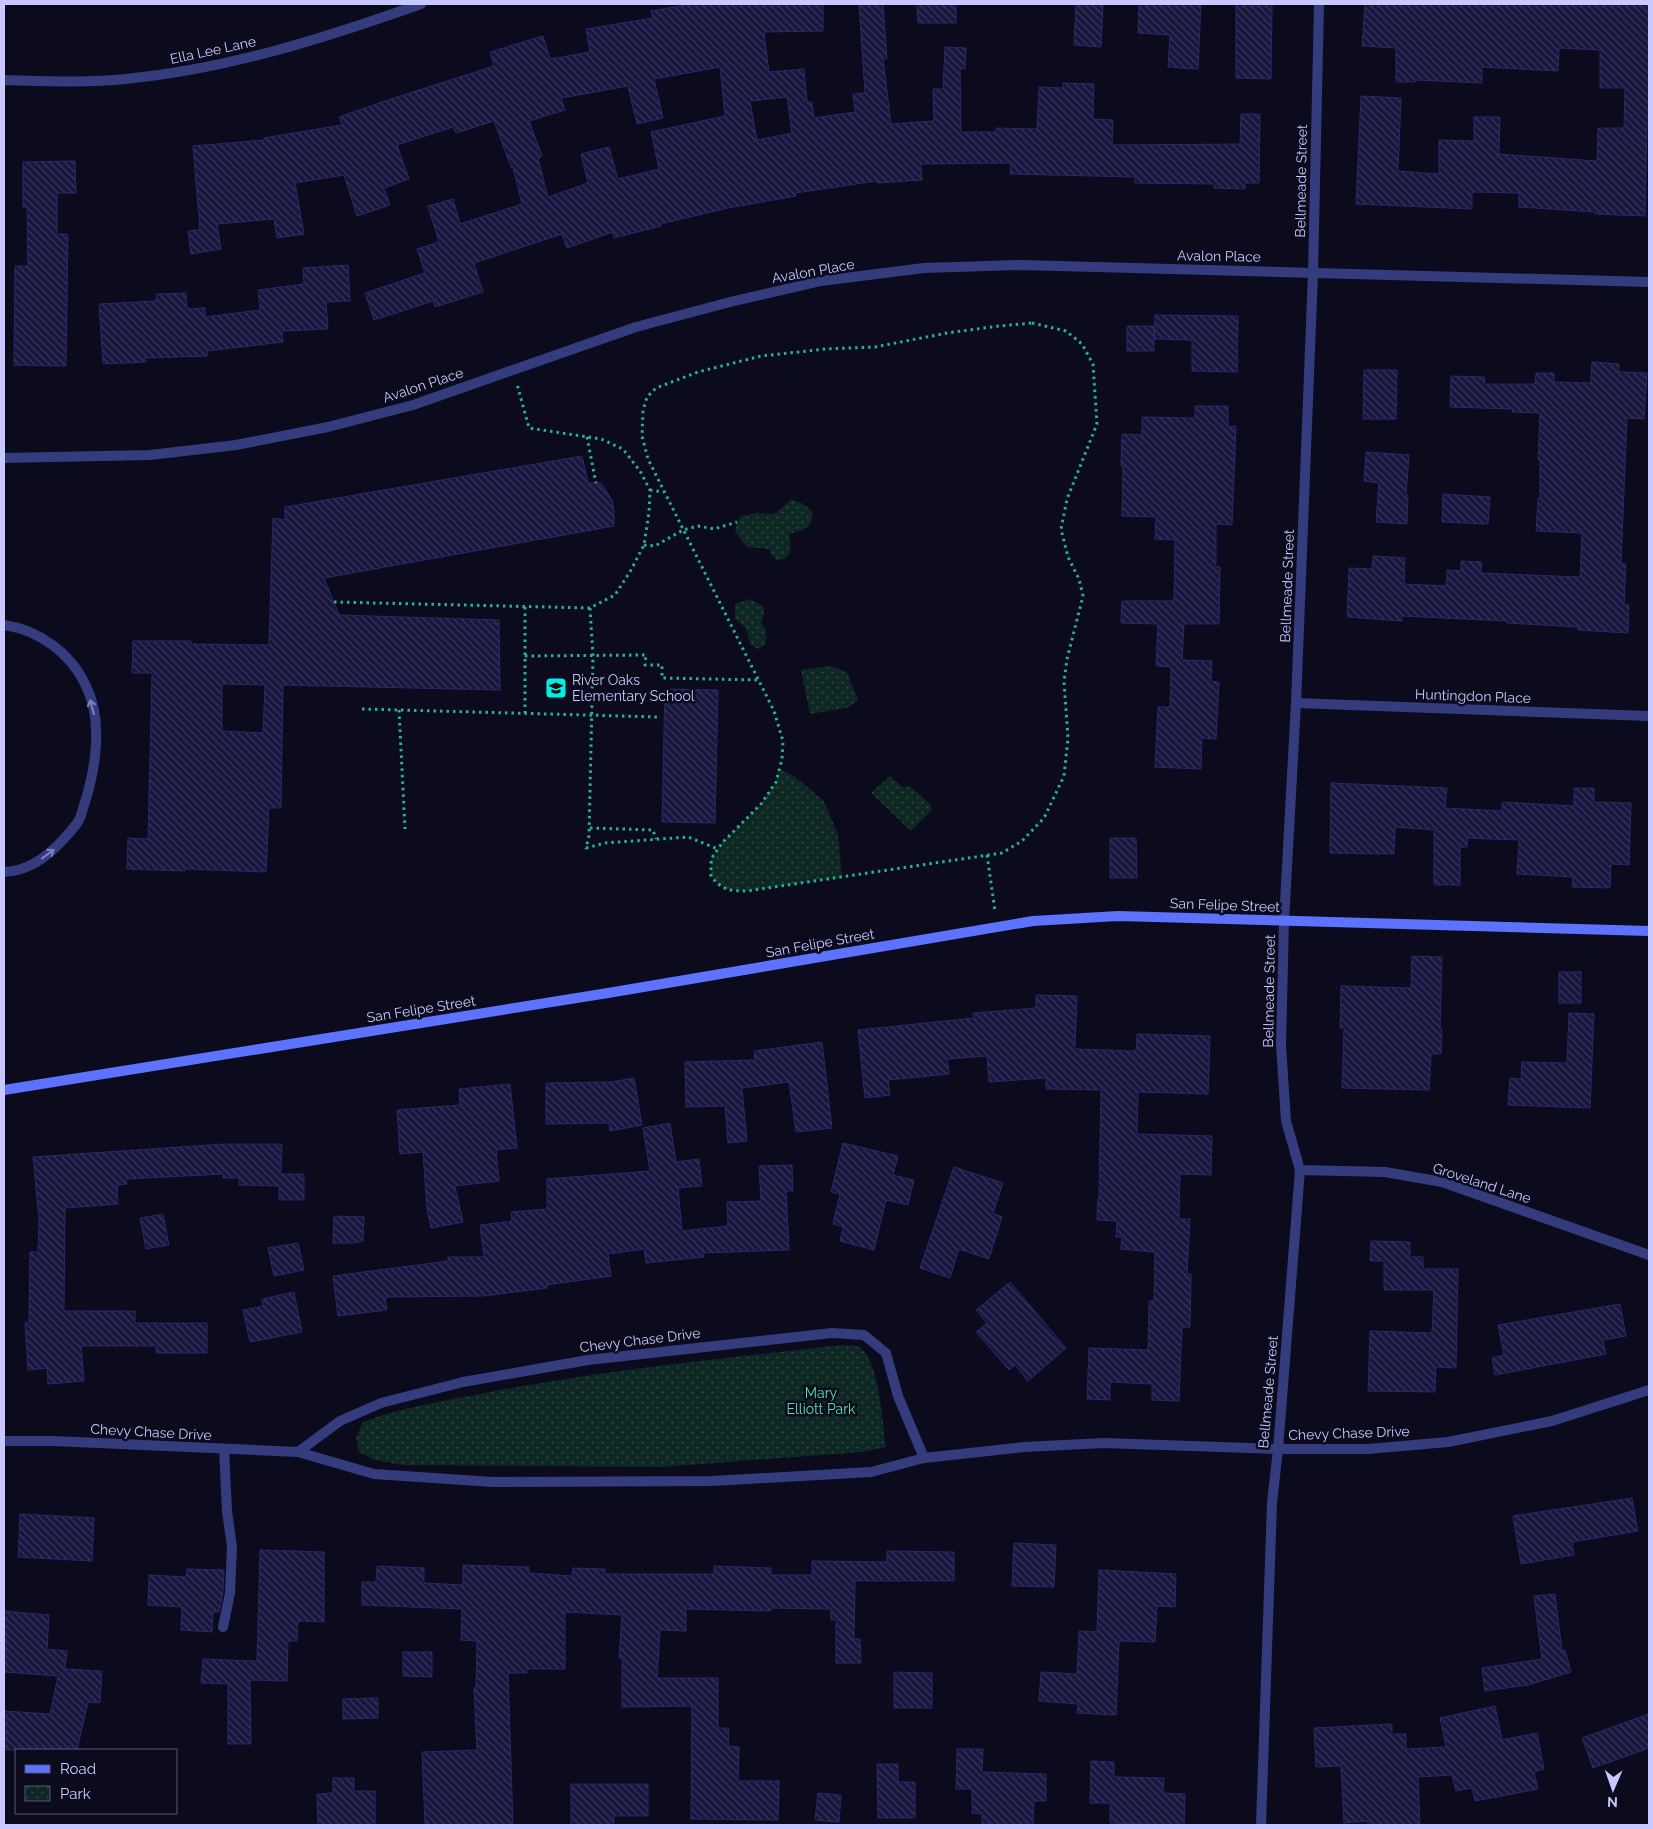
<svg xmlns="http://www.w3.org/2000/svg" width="1653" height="1829" viewBox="0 0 1653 1829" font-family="Raleway,sans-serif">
<defs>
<pattern id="park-dots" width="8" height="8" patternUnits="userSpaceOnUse" patternTransform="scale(1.25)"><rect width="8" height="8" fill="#0d2722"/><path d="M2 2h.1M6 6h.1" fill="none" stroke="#2f4543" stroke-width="1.8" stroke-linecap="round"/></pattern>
<pattern id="building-back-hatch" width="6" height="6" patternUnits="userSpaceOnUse" patternTransform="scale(1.25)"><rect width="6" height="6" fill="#18163e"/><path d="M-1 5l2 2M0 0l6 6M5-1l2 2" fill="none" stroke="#38365b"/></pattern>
</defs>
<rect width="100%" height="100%" fill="#0b0b1d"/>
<!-- park -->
<path fill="url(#park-dots)" d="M 791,500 C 800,501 805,505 812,511 C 813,529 805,530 789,534 C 791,547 794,560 776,560 L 771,554 L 769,549 L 747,547 L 735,532 L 737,522 L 741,516 L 757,513 L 774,514 Z
M 750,599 L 763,606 L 764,614 L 761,623 C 767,629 768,635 765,645 L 758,649 L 751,645 C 745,629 751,631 735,619 L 735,604 Z
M 831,666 L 847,672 L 858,700 L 847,708 L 810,714 L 801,670 Z
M 779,769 L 794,776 L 824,801 L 838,835 L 842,877 L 747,891 C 729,891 722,890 711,876 L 711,859 L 722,843 L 761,804 L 776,782 Z
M 890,776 L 904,788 L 910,786 L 931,805 L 932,810 L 911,831 L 871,793 Z
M 832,1346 C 839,1346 853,1344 859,1347 C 879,1358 883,1425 886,1447 L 862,1452 L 662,1467 L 403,1465 L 375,1460 L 359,1452 L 356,1438 L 363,1422 C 403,1407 444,1401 485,1393 C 600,1371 716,1359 832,1346 Z"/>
<!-- building -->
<path fill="url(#building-back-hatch)" stroke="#2a276b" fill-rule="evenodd" d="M 692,4 L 823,4 L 823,31 L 764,32 L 769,72 L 804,69 L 807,102 L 812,102 L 814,118 L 855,112 L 853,94 L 865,93 L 859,4 L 883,4 L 887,59 L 883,59 L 891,124 L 934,121 L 933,89 L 943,89 L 945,47 L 966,48 L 965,69 L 960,69 L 961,132 L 996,132 L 996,128 L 1037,129 L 1039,87 L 1063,88 L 1063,83 L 1094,84 L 1093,119 L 1113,120 L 1112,145 L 1240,144 L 1241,114 L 1260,114 L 1259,183 L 1245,183 L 1245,189 L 1214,188 L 1214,184 L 1135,183 L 1135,177 L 1010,174 L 1011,163 L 921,164 L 922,180 L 877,183 L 877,181 L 795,193 L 796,196 L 728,208 L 660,224 L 661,226 L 614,238 L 613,232 L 567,248 L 562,234 L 474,263 L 483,292 L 435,307 L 433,301 L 374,320 L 365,293 L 425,273 L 417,249 L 439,242 L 428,206 L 453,199 L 460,224 L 522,204 L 513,167 L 511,167 L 494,121 L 456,133 L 453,127 L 397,145 L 409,179 L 384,188 L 390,205 L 357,216 L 344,175 L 295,183 L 304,234 L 277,238 L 274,219 L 217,224 L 221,249 L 191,254 L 188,231 L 200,230 L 193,146 L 264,140 L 264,138 L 342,125 L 339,117 L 394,98 L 494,66 L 490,52 L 543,36 L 550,59 L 590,52 L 586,29 L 653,18 L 651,11 ZM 720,67 L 725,116 L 651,132 L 659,169 L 618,179 L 609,147 L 581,154 L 588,183 L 548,197 L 538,158 L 542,156 L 529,121 L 565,110 L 561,98 L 628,86 L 637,124 L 663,118 L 654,79 ZM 787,97 L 792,133 L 757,140 L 750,101 Z
M 917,4 L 956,4 L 956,23 L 918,23 Z
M 1076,4 L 1103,4 L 1101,47 L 1074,45 Z
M 1139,4 L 1201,4 L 1198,69 L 1168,67 L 1170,35 L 1138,33 Z
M 1236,4 L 1272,4 L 1271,79 L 1236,78 Z
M 1365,4 L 1649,4 L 1649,124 L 1647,124 L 1645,216 L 1595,214 L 1595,212 L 1519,207 L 1519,193 L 1472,192 L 1472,209 L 1356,204 L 1361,96 L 1401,98 L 1398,171 L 1439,174 L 1439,140 L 1474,141 L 1474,117 L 1500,117 L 1499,154 L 1597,161 L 1598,128 L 1624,128 L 1625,88 L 1600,88 L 1600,50 L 1559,48 L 1558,71 L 1482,67 L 1482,83 L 1415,80 L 1415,82 L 1396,82 L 1396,48 L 1362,46 Z
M 75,161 L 76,193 L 57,193 L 57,234 L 68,234 L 66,366 L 14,365 L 15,266 L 28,266 L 27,207 L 23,207 L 23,162 Z
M 348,265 L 350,301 L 326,302 L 328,329 L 282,331 L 283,342 L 207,351 L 208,356 L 145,358 L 146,362 L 103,364 L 99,304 L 156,301 L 156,294 L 186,293 L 187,309 L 205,308 L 205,317 L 260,310 L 258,290 L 304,284 L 303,268 Z
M 1155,315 L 1238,316 L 1237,372 L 1192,371 L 1192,340 L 1154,339 Z
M 1127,326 L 1154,326 L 1154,351 L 1127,351 Z
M 1592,362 L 1619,364 L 1619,372 L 1647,373 L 1644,419 L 1627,418 L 1621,563 L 1626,564 L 1624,605 L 1629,605 L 1628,633 L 1578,630 L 1578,627 L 1507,623 L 1507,621 L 1402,616 L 1402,621 L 1347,617 L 1349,568 L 1372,569 L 1373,556 L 1405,558 L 1404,584 L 1446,586 L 1447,570 L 1461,571 L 1461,561 L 1482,562 L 1481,573 L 1580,577 L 1582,533 L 1536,531 L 1538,498 L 1540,498 L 1540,460 L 1538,460 L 1540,413 L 1512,412 L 1513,409 L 1450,407 L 1451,376 L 1485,377 L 1484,384 L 1535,384 L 1536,373 L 1554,373 L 1554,382 L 1591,383 Z
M 1364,370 L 1397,370 L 1396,419 L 1363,419 Z
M 1195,406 L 1228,406 L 1228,427 L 1236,426 L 1232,525 L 1216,524 L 1216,567 L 1220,567 L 1219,624 L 1184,624 L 1182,660 L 1212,661 L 1211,681 L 1219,682 L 1216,739 L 1202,738 L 1201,769 L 1155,767 L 1158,707 L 1170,707 L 1171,667 L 1156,666 L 1158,624 L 1121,623 L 1122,601 L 1174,601 L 1175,540 L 1155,539 L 1156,517 L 1122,516 L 1123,466 L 1121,466 L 1122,434 L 1142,435 L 1142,417 L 1195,418 Z
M 1366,452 L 1409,455 L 1406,495 L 1408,495 L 1407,524 L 1376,522 L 1379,483 L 1364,481 Z
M 582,456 L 588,483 L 601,483 L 612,500 L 614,512 L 614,526 L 324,578 L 339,615 L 499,620 L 500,690 L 283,685 L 281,808 L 269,808 L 266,872 L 185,869 L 185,871 L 127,869 L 128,838 L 148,839 L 152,673 L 132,673 L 133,641 L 191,641 L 191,644 L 269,645 L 273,518 L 285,520 L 285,507 ZM 222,684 L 265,685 L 263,733 L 222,731 Z
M 1443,494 L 1490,497 L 1488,524 L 1442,522 Z
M 665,689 L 718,690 L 715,823 L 662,822 Z
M 1331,783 L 1447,788 L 1445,808 L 1502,811 L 1502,802 L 1574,806 L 1574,788 L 1594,788 L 1594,802 L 1631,803 L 1629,865 L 1611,864 L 1610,888 L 1572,887 L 1573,877 L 1517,874 L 1519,840 L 1468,838 L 1467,847 L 1460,847 L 1460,885 L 1434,885 L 1434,830 L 1395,827 L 1394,854 L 1330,853 Z
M 1110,838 L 1136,838 L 1137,878 L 1110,878 Z
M 1412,956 L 1442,957 L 1440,1029 L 1442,1030 L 1441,1054 L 1431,1054 L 1429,1090 L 1342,1088 L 1344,1028 L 1340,1028 L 1341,986 L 1411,988 Z
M 1559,972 L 1581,972 L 1581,1003 L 1559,1003 Z
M 1036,995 L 1077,996 L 1075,1049 L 1136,1051 L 1137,1034 L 1210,1036 L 1208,1094 L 1138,1092 L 1137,1134 L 1212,1136 L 1211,1175 L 1180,1174 L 1179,1219 L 1190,1219 L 1187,1274 L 1191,1274 L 1190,1327 L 1182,1327 L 1179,1401 L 1152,1400 L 1152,1384 L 1110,1382 L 1110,1400 L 1087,1399 L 1089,1348 L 1148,1350 L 1149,1301 L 1154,1301 L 1155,1252 L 1121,1249 L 1122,1237 L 1116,1237 L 1117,1221 L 1097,1220 L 1098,1198 L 1099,1198 L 1101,1090 L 1046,1089 L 1046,1078 L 989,1082 L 987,1056 L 947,1059 L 949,1074 L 888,1080 L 890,1095 L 865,1098 L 858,1030 L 974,1018 L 973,1013 L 1036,1008 Z
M 1569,1013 L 1594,1014 L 1590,1108 L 1508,1105 L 1510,1078 L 1521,1079 L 1522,1062 L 1567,1063 Z
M 822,1042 L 832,1128 L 796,1132 L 789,1082 L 742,1088 L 747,1141 L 728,1143 L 725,1106 L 686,1107 L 685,1062 L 755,1060 L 754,1051 Z
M 634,1078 L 642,1125 L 610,1131 L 609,1123 L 546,1124 L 546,1083 L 611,1082 Z
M 510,1084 L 517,1148 L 496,1150 L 499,1181 L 455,1186 L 463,1222 L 431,1228 L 427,1209 L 423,1152 L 400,1154 L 397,1110 L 460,1105 L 459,1089 Z
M 670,1123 L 676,1162 L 699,1159 L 702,1186 L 678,1188 L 682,1231 L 728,1226 L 727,1202 L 761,1201 L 759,1166 L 792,1165 L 793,1191 L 786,1191 L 789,1250 L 703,1253 L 704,1257 L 646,1263 L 644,1249 L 608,1254 L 611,1276 L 546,1285 L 547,1288 L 483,1296 L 385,1297 L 387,1310 L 338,1316 L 333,1276 L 448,1261 L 448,1257 L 484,1257 L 480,1225 L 512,1221 L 511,1212 L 547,1209 L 547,1179 L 650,1171 L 643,1128 Z
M 843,1143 L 898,1156 L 893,1175 L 914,1180 L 908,1205 L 886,1200 L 874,1250 L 840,1241 L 843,1227 L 833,1224 L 840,1194 L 831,1192 Z
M 224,1144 L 282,1144 L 281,1174 L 304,1174 L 304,1200 L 279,1200 L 279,1186 L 239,1185 L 239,1178 L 223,1178 L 223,1174 L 126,1179 L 127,1184 L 117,1185 L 118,1204 L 65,1208 L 64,1311 L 135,1311 L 135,1323 L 207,1323 L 207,1353 L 156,1353 L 156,1346 L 81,1346 L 84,1381 L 48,1384 L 47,1368 L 28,1370 L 25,1322 L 29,1322 L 30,1252 L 38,1252 L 39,1219 L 33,1157 Z
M 954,1167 L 1003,1183 L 993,1213 L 1002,1217 L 989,1259 L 959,1249 L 950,1278 L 920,1268 Z
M 163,1214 L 169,1245 L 146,1249 L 140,1218 Z
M 334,1216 L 364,1217 L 363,1241 L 354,1243 L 333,1243 Z
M 1371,1241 L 1410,1242 L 1410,1257 L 1423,1257 L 1423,1269 L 1458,1269 L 1456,1368 L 1436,1367 L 1435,1392 L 1368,1391 L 1370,1331 L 1432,1333 L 1434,1290 L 1384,1290 L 1384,1261 L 1370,1261 Z
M 298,1243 L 304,1270 L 274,1276 L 268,1248 Z
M 1010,1282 L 1066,1348 L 1028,1381 L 1015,1365 L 1009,1370 L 976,1332 L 987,1323 L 976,1310 Z
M 294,1292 L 302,1332 L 250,1342 L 243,1310 L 263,1306 L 262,1299 Z
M 1620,1304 L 1626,1336 L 1603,1340 L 1606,1354 L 1495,1375 L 1492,1358 L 1504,1355 L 1498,1325 Z
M 1632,1498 L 1638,1531 L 1572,1542 L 1574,1555 L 1521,1564 L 1513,1516 Z
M 20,1514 L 94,1518 L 92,1561 L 18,1557 Z
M 1014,1543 L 1056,1545 L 1054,1587 L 1012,1586 Z
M 260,1550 L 324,1552 L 324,1622 L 298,1621 L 297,1641 L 288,1641 L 287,1681 L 250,1680 L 251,1744 L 228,1744 L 228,1684 L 201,1683 L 203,1659 L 257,1661 Z
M 887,1551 L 954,1552 L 954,1581 L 855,1581 L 854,1639 L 860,1639 L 861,1663 L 836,1663 L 836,1620 L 831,1620 L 831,1609 L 771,1608 L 771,1611 L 686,1609 L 686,1631 L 660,1630 L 657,1678 L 718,1678 L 718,1728 L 729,1728 L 728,1746 L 739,1747 L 738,1781 L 779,1781 L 778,1820 L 691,1819 L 692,1706 L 622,1707 L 622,1658 L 619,1658 L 622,1615 L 565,1612 L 565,1669 L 527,1669 L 527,1673 L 508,1673 L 513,1825 L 425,1825 L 422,1752 L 477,1750 L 474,1688 L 476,1688 L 477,1641 L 461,1640 L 462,1609 L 362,1605 L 362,1582 L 376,1582 L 377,1566 L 424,1568 L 424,1583 L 463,1585 L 463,1565 L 529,1567 L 529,1573 L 572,1576 L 573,1568 L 605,1569 L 605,1574 L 714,1574 L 714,1566 L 771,1568 L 771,1575 L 812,1575 L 812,1561 L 887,1562 Z
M 187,1569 L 224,1570 L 223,1592 L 219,1612 L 213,1612 L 212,1632 L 181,1630 L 182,1607 L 148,1605 L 149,1575 L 186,1577 Z
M 1099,1570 L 1176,1574 L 1175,1607 L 1157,1606 L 1155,1642 L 1119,1641 L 1116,1715 L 1077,1713 L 1078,1704 L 1039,1701 L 1041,1672 L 1077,1674 L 1079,1631 L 1097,1632 Z
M 1555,1594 L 1562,1651 L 1565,1650 L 1571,1672 L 1528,1685 L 1485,1691 L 1482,1668 L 1542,1659 L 1534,1596 Z
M 4,1611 L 49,1615 L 47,1649 L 67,1651 L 65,1669 L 102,1671 L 100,1703 L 88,1702 L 77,1750 L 4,1750 L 4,1711 L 50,1714 L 58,1676 L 4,1672 Z
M 403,1652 L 432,1652 L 432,1677 L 403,1676 Z
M 894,1672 L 932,1673 L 932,1708 L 894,1708 Z
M 378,1698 L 378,1718 L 343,1719 L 343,1699 Z
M 1495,1706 L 1502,1740 L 1537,1733 L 1544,1769 L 1534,1772 L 1538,1789 L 1475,1801 L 1472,1788 L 1456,1791 L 1452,1775 L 1418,1777 L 1420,1825 L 1368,1825 L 1368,1821 L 1344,1823 L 1341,1766 L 1316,1767 L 1314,1728 L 1392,1724 L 1392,1734 L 1406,1734 L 1406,1749 L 1446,1747 L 1440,1718 Z
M 1649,1714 L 1649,1748 L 1593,1768 L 1582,1738 Z
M 957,1749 L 983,1749 L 982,1772 L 1046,1774 L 1046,1801 L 1034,1801 L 1033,1825 L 982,1824 L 982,1814 L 972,1813 L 972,1789 L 956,1789 Z
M 1091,1761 L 1114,1762 L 1114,1777 L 1164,1778 L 1163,1793 L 1185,1794 L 1184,1825 L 1110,1823 L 1110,1803 L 1090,1803 Z
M 877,1764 L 898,1764 L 898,1782 L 915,1782 L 915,1818 L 878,1818 Z
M 333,1778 L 354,1778 L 354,1791 L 375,1791 L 375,1825 L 318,1825 L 317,1794 L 333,1793 Z
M 571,1784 L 648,1784 L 648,1816 L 614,1816 L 614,1825 L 571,1825 Z
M 818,1793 L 841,1795 L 839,1822 L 815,1820 Z"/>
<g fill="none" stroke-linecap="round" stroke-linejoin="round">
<!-- path -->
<path stroke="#28b193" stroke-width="3" stroke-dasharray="2.5 4" stroke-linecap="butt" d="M 1032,323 L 1066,331 L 1082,344 L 1093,364 L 1097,424 L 1067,499 L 1061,529 L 1068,557 L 1079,579 L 1083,596 L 1067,659 L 1064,682 L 1068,738 L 1064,776 L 1044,818 L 1022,841 L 1002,853 L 747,891 C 729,891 722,890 711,876 L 711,859 L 722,843 L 761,804 L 776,782 L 782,759 L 783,741 L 774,711 L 648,459 L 642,436 L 643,411 L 647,397 L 656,388 L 698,372 L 761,356 L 826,349 L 875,347 L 947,333 L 999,326 Z
M 587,437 L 596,483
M 650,490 L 664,492
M 644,545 L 655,546 L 683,530 L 698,526 L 714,529 L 737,522
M 334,602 L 590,608 L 615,595 L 631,570 L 644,545 L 649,512 L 650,490 L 640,471 L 623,449 L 601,439 L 529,428 L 517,384
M 525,607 L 525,713
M 590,608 L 593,656 L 589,836 L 586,848 L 605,843 L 688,837 L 718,849
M 525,656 L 646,655 L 645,665 L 662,665 L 662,678 L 758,680
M 362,709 L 659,717
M 399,710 L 405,829
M 590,828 L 653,830 L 656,839
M 987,855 L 995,911"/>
<!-- service -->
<path stroke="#343c7e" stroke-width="10" d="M 4,625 C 39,630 71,653 86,686 C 103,720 96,767 85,802 C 83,807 82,814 79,820 C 77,824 73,828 70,832 C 53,852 32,871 4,872
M 223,1627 L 230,1593 L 232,1547 L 227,1511 L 224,1449"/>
<!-- minor -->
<path stroke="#343c7e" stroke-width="10" d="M 4,80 C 44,81 86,83 126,79 C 228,69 325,38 421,4
M 1296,703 L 1649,716
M 1300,1170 L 1385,1172 L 1442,1182 L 1649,1255
M 4,1441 L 53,1441 L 298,1452 L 374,1474 L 493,1482 L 712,1481 L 871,1472 L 924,1458 L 1024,1447 L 1104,1443 L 1278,1449 L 1368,1449 L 1448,1442 L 1552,1421 L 1649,1390
M 298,1452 L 340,1421 L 381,1403 L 463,1382 L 588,1360 L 832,1333 L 864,1335 L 886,1353 L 898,1396 L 924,1458
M 1261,1825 L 1272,1503 L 1278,1449 L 1300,1170 L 1286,1121 L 1281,1045 L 1284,921 L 1296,703 L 1313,273 L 1319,4"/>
<!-- tertiary -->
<path stroke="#343c7e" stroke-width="10" d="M 4,458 L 150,455 L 236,445 L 328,427 L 413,405 L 636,327 L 730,302 L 821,281 L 924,268 L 1022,265 L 1649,282"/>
<!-- secondary -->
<path stroke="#5d72ff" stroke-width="10" d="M 4,1090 L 608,993 L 1033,921 L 1118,916 L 1649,931"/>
</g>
<!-- one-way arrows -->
<defs><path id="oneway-shaft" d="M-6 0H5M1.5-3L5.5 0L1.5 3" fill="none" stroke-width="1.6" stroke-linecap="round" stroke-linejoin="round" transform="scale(1.25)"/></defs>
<g stroke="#7d82be">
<use href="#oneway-shaft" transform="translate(92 707) rotate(-105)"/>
<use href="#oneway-shaft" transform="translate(48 854) rotate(-36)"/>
</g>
<!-- icons -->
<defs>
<g id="school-square" transform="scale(1.125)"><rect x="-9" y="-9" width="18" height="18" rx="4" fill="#00f1e4" stroke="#0b0b1d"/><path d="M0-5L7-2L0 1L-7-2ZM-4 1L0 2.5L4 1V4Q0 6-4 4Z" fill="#111"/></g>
</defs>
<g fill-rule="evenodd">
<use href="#school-square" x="556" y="688"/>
</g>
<g text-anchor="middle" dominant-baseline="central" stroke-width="5" stroke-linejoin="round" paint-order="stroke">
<!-- street labels -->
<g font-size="14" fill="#c6c8ff" stroke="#0b0b1d">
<text transform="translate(213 50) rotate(-12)">Ella Lee Lane</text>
<text transform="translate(1301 181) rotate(-89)">Bellmeade Street</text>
<text transform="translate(1219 256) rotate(1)">Avalon Place</text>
<text transform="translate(813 271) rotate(-10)">Avalon Place</text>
<text transform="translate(423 385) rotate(-18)">Avalon Place</text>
<text transform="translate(1287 586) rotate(-88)">Bellmeade Street</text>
<text transform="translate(1473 696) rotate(2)">Huntingdon Place</text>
<text transform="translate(1225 905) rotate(2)">San Felipe Street</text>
<text transform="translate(820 943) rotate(-10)">San Felipe Street</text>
<text transform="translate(1269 991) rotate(-89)">Bellmeade Street</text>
<text transform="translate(421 1009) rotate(-9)">San Felipe Street</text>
<text transform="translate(1482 1183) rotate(18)">Groveland Lane</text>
<text transform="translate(640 1340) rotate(-7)">Chevy Chase Drive</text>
<text transform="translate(1268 1392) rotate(-85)">Bellmeade Street</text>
<text transform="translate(151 1432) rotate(3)">Chevy Chase Drive</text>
<text transform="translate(1349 1433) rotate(-2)">Chevy Chase Drive</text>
</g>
<!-- poi labels -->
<g font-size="14" fill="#c6c8ff" stroke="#0b0b1d" text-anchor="start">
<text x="572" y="680">River Oaks<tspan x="572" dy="16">Elementary School</tspan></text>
</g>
<!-- park labels -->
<g font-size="14" fill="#4fe2a6" stroke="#0b0b1d">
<text x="821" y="1393">Mary<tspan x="821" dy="16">Elliott Park</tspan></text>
</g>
</g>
<!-- border -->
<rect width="1653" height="1829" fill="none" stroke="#c6c8ff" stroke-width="10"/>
<!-- legend -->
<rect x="15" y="1749" width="162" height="65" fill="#0b0b1d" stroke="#565777"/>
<rect x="25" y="1765" width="25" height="8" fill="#5d72ff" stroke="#565777"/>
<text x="60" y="1774" font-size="15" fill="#c6c8ff">Road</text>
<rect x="25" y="1786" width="25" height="15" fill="url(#park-dots)" stroke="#565777"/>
<text x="60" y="1799" font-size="15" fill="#c6c8ff">Park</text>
<!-- north arrow -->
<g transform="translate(1613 1789) rotate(182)" stroke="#0b0b1d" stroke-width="4" paint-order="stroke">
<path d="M0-4L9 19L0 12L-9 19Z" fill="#c6c8ff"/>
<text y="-8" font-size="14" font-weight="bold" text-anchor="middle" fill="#c6c8ff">N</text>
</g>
</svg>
